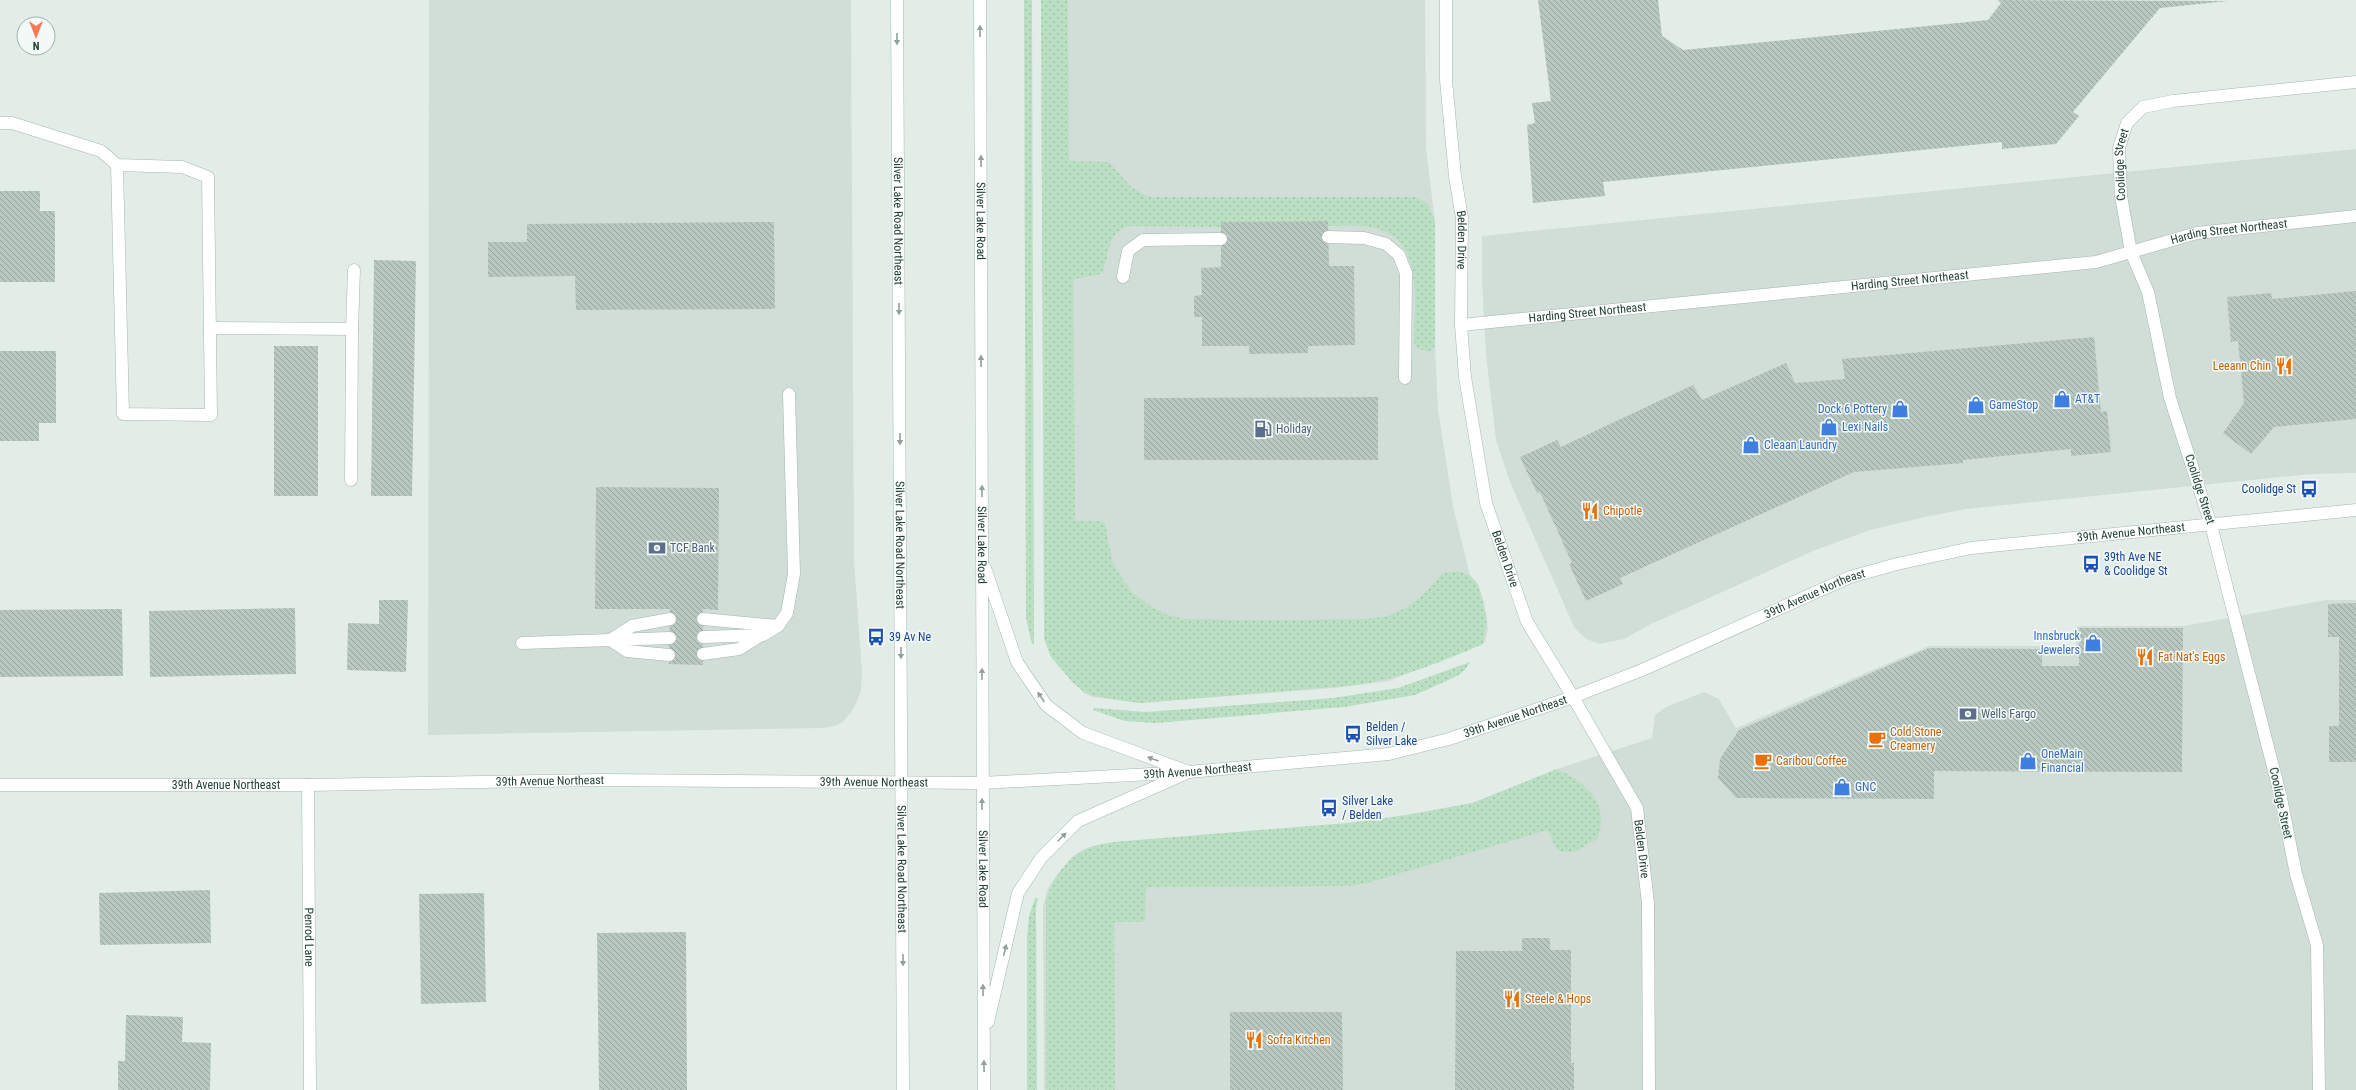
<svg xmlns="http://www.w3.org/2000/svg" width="2356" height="1090" viewBox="0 0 2356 1090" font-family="'Roboto Condensed',sans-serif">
<defs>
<pattern id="grass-dots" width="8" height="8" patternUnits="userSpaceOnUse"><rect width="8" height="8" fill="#badfc3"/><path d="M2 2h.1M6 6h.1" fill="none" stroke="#a0c0a8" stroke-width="1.8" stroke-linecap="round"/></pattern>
<pattern id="building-back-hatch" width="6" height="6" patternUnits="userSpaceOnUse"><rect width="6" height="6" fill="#b8c8c1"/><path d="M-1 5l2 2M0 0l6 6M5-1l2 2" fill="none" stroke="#95a49e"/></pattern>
</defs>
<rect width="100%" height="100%" fill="#e3ede8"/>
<!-- built -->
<path fill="#d1ddd7" d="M 429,0 L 851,0 L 854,560 L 862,673 L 861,691 L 854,708 L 843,722 L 835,726 L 823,728 L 428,735 Z
M 1041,0 L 1425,0 L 1426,148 L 1435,222 L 1435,345 L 1438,409 L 1453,506 L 1470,575 L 1478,584 L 1484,602 L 1488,629 L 1485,642 L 1389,681 L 1334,688 L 1140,703 L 1093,697 L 1084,693 L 1051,657 L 1044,618 Z
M 2356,149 L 2356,473 L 2311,474 L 1966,509 L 1925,517 L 1870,530 L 1813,551 L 1649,625 L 1624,639 L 1600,644 L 1586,639 L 1574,627 L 1510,482 L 1496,440 L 1486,355 L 1482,281 L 1482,236 Z
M 2326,600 L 2356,600 L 2356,1090 L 1044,1090 L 1043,907 L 1047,890 L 1056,876 L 1073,856 L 1084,849 L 1100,844 L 1348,825 L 1472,803 L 1557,769 L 1652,738 L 1655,715 L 1666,707 L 1704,692 L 1719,699 L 1736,728 L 1929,646 L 2076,646 L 2077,626 L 2184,626 Z"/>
<!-- grass -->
<path fill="url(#grass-dots)" d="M 1024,0 L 1032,0 L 1034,644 L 1032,644 L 1026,619 Z
M 1041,0 L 1068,0 L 1069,161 L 1109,162 L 1130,186 L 1148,197 L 1415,197 L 1428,204 L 1435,221 L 1435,345 L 1433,349 L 1428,352 L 1417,348 L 1414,343 C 1414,305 1425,240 1375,228 C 1360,224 1343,226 1328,226 L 1328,221 L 1221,222 L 1221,227 L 1130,226 C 1105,231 1111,257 1101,274 L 1074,279 L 1073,281 L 1075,521 L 1101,521 L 1105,523 L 1112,560 L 1121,577 L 1133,593 L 1150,606 L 1168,615 L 1184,619 L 1259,620 L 1366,619 L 1388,616 L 1407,607 L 1421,597 L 1443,573 L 1457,571 L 1469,575 L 1478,584 L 1487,619 L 1483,644 C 1441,662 1402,678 1357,685 L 1140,703 L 1093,696 L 1084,692 L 1073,683 L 1051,657 L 1044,639 L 1044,618 Z
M 1470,662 L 1465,670 L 1457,676 L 1415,695 L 1344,707 L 1156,723 L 1125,721 L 1093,710 L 1094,708 L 1146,712 L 1333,698 L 1398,688 Z
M 1557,769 C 1587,783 1611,805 1597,839 L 1574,852 L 1559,851 L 1555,847 L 1548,830 L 1367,883 L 1349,886 L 1146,887 L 1145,920 L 1142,922 L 1114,922 L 1115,1090 L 1046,1090 L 1046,902 C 1050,883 1065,860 1083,851 C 1092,846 1103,844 1113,842 L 1347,823 L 1415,814 L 1473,803 Z
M 1035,898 L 1038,898 L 1036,908 L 1037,1090 L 1027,1090 L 1027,937 L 1029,916 Z"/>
<!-- building -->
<path fill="url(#building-back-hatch)" d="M 1538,0 L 1658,0 L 1662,36 L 1683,50 L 1988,20 L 2001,3 L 1998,0 L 2228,1 L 2160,8 L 2073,112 L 2079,116 L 2056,144 L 2002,149 L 2002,142 L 1603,182 L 1605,196 L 1533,203 L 1527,125 L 1535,123 L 1532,103 L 1551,101 Z
M 0,191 L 40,191 L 40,211 L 55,211 L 55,282 L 0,282 Z
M 1328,221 L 1329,266 L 1354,266 L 1355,345 L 1308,346 L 1308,353 L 1249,354 L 1249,346 L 1202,346 L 1202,317 L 1194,317 L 1194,296 L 1202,295 L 1201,268 L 1221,267 L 1221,222 Z
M 774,222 L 775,309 L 576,310 L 575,276 L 488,277 L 488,242 L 527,242 L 527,224 Z
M 374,260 L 416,261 L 412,496 L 371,496 Z
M 2356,291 L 2356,419 L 2274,427 L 2251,454 L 2223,433 L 2244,403 L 2238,341 L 2231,342 L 2227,297 L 2271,293 L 2272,299 Z
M 2094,337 L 2101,412 L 2107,411 L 2111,452 L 2071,456 L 2071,449 L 1963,460 L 1963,463 L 1854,472 L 1620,578 L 1623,584 L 1586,601 L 1569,564 L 1572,563 L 1540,492 L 1537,493 L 1520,457 L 1557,440 L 1561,447 L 1693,385 L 1702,400 L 1786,363 L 1795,383 L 1845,379 L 1842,359 Z
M 274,346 L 318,346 L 318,496 L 274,496 Z
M 0,351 L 56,351 L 56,423 L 39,423 L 39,441 L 0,441 Z
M 1378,397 L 1378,460 L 1144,460 L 1144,398 Z
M 596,487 L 719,488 L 718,610 L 703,609 L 703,665 L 669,664 L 670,609 L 595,609 Z
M 379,600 L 408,600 L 406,672 L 347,670 L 348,623 L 379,624 Z
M 2356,603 L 2356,762 L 2329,762 L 2329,726 L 2339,726 L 2339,637 L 2328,637 L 2328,604 Z
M 295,608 L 296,674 L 150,677 L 149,611 Z
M 122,609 L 123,676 L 0,677 L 0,610 Z
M 2079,628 L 2183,628 L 2182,772 L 1934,771 L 1934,799 L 1736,798 L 1718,778 L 1720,759 L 1739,730 L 1929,648 L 2042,649 L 2042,666 L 2079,666 Z
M 210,890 L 211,943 L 100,945 L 99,893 Z
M 484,893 L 486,1002 L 421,1004 L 419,894 Z
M 686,932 L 687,1090 L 599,1090 L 597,933 Z
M 1522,938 L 1550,938 L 1550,950 L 1571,950 L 1571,1063 L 1574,1063 L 1574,1090 L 1455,1090 L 1456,951 L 1522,951 Z
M 1230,1012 L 1342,1012 L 1343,1090 L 1230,1090 Z
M 126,1015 L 183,1017 L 182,1042 L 211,1043 L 210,1090 L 118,1090 L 118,1061 L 125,1061 Z"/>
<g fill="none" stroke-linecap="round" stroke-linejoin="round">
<!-- lane casing -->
<g stroke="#a5b6af" stroke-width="13">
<g id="lane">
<path id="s1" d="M 1446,0 L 1446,80 L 1455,176 L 1462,218 L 1461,325 L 1465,377 L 1486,503 L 1527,622 L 1573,697 L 1637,808 L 1648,903 L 1649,1090"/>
<path d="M 0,123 L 12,123 L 101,151 L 117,165 L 182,167 L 208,177 L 211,415 L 123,414 L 117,165"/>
<path d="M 1328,237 L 1364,238 L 1386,244 L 1399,255 L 1406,273 L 1405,378"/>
<path d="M 1123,277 L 1128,251 L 1143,240 L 1221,239"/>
<path id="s2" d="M 1461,325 L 2096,262 L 2197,233 L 2356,216"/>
<path d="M 210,328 L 352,329 L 351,480"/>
<path d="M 352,329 L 354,270"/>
<path d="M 703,619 L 778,626"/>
<path d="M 703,637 L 763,635 L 778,626 L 787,613 L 794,574 L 789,394"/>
<path d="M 522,643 L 670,638"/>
<path d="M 703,654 L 739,649 L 760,636"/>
<path d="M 669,655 L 627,651 L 610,640 L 632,626 L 670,619"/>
<path id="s3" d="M 2319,1090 L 2317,945 L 2296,874 L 2281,798 L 2211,525 L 2170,398 L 2148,292 L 2131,252 L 2121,196 L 2119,148 L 2127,123 L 2143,107 L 2173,101 L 2356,82"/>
</g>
</g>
<!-- street casing -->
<g stroke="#a5b6af" stroke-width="13">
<g id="street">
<path id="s4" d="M 0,785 L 308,785 L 602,780 L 982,783 L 1189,772 L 1389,754 L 1449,739 L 1573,697 L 1642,670 L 1850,577 L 1897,564 L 1971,548 L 2356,510"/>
<path id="s5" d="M 308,785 L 310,1090"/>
</g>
</g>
<!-- secondary casing -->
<g stroke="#a0bab0" stroke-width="13">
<g id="secondary">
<path id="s6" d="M 897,0 L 903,1090"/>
<path id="s7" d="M 980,0 L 984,1090"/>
<path d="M 985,568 L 1017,662 L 1046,705 L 1083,733 L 1189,772"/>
<path d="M 988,1022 L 1018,893 L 1041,858 L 1078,821 L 1189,772"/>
</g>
</g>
<!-- lane -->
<use href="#lane" stroke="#fff" stroke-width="12"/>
<!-- street -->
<use href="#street" stroke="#fff" stroke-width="12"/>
<!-- secondary -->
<use href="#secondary" stroke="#fff" stroke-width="12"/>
</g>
<!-- one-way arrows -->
<defs><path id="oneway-solid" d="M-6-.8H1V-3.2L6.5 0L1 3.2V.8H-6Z"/></defs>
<g fill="#90a09b">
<use href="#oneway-solid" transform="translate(980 31) rotate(-90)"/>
<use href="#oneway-solid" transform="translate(897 39) rotate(90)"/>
<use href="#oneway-solid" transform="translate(981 161) rotate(-90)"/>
<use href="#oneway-solid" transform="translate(899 309) rotate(90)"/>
<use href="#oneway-solid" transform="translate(981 361) rotate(-90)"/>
<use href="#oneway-solid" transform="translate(900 439) rotate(90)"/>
<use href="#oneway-solid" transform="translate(982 491) rotate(-90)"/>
<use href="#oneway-solid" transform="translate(901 653) rotate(90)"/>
<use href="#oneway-solid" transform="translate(982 674) rotate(-90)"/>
<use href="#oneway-solid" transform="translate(1041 697) rotate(-124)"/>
<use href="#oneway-solid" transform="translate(1153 759) rotate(-160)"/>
<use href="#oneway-solid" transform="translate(982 804) rotate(-90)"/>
<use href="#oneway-solid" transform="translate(1062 837) rotate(-45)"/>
<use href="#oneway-solid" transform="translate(1005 950) rotate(-77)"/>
<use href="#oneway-solid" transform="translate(903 960) rotate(90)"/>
<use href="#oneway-solid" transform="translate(983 990) rotate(-91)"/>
<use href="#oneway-solid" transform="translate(984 1066) rotate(-91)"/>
</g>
<!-- icons -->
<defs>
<g id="restaurant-bare" transform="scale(1.38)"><path d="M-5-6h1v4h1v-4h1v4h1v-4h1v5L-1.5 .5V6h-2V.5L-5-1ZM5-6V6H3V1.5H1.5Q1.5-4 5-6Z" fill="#e8710a" stroke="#f3f9f6" stroke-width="2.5" paint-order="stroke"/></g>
<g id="shop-bare" transform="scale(1.38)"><path d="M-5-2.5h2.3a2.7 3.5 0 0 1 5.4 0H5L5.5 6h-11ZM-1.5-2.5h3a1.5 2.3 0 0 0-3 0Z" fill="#3f7fe0" stroke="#f3f9f6" stroke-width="2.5" paint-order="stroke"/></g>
<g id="fuel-bare" transform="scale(1.38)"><path d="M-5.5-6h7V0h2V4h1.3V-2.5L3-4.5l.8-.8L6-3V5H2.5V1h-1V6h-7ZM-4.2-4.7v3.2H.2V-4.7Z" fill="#5c6f8a" stroke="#f3f9f6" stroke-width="2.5" paint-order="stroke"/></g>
<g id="bus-bare" transform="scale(1.38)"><path d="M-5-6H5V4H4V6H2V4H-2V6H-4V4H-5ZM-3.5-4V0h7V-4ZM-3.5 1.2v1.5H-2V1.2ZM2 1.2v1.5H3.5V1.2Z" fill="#1a4fb4" stroke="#f3f9f6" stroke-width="2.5" paint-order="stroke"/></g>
<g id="bank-bare" transform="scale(1.38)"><path d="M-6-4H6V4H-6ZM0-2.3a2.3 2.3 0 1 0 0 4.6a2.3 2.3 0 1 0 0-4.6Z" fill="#5c6f8a" stroke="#f3f9f6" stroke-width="2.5" paint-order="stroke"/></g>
<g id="cafe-bare" transform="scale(1.38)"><path d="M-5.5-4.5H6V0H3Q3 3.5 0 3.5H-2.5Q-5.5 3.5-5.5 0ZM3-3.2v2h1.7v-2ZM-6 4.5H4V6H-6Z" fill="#e8710a" stroke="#f3f9f6" stroke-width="2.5" paint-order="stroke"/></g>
</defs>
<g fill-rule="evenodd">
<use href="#restaurant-bare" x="2284" y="366"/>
<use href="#shop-bare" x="2062" y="399"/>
<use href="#shop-bare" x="1976" y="405"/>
<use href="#shop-bare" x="1900" y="409"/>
<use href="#shop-bare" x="1829" y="427"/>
<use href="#fuel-bare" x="1263" y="429"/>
<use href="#shop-bare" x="1751" y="445"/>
<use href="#bus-bare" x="2309" y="489"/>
<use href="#restaurant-bare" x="1590" y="511"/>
<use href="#bank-bare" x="657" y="548"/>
<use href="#bus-bare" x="2091" y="564"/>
<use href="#bus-bare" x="876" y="637"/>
<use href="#shop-bare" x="2093" y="643"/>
<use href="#restaurant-bare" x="2145" y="657"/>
<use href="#bank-bare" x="1968" y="714"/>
<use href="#bus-bare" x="1353" y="734"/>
<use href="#cafe-bare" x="1877" y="739"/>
<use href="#cafe-bare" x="1763" y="761"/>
<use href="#shop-bare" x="2028" y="761"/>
<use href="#shop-bare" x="1842" y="787"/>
<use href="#bus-bare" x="1329" y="808"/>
<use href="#restaurant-bare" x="1512" y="999"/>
<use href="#restaurant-bare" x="1254" y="1040"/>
</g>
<g text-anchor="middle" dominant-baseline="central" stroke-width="3" stroke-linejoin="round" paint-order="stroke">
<!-- street labels -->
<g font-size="12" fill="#214037" stroke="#f3f9f6">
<text stroke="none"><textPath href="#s3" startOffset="952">Coolidge Street</textPath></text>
<text stroke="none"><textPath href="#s6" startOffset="221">Silver Lake Road Northeast</textPath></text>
<text stroke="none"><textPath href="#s7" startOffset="221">Silver Lake Road</textPath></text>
<text stroke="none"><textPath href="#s2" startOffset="775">Harding Street Northeast</textPath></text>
<text stroke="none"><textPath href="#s1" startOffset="241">Belden Drive</textPath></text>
<text stroke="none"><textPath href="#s2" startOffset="451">Harding Street Northeast</textPath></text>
<text stroke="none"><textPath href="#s2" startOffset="127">Harding Street Northeast</textPath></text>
<text transform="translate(2200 489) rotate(72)">Coolidge Street</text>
<text stroke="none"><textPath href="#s4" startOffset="2170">39th Avenue Northeast</textPath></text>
<text stroke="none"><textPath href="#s6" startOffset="545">Silver Lake Road Northeast</textPath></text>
<text stroke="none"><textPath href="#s7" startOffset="545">Silver Lake Road</textPath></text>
<text stroke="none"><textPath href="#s1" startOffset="565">Belden Drive</textPath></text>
<text stroke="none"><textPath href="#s4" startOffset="1846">39th Avenue Northeast</textPath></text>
<text stroke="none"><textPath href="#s4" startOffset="1522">39th Avenue Northeast</textPath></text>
<text stroke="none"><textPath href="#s4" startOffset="1198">39th Avenue Northeast</textPath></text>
<text stroke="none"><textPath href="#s4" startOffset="550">39th Avenue Northeast</textPath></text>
<text stroke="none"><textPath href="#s4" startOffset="874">39th Avenue Northeast</textPath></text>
<text stroke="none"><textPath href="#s4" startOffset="226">39th Avenue Northeast</textPath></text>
<text transform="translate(2281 803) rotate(78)">Coolidge Street</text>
<text stroke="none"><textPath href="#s1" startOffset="889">Belden Drive</textPath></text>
<text stroke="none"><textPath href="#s6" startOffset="869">Silver Lake Road Northeast</textPath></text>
<text stroke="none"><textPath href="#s7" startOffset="869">Silver Lake Road</textPath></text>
<text stroke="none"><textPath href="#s5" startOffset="152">Penrod Lane</textPath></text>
</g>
<!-- food labels -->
<g font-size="12" fill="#c56008" stroke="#f3f9f6" text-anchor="start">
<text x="2271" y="366" text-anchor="end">Leeann Chin</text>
<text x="1603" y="511">Chipotle</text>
<text x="2158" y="657">Fat Nat's Eggs</text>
<text x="1890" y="732">Cold Stone<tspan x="1890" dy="14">Creamery</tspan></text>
<text x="1776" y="761">Caribou Coffee</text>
<text x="1525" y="999">Steele &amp; Hops</text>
<text x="1267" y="1040">Sofra Kitchen</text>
</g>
<!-- shop labels -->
<g font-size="12" fill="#366cbe" stroke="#f3f9f6" text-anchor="start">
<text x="2075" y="399">AT&amp;T</text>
<text x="1989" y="405">GameStop</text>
<text x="1887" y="409" text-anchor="end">Dock 6 Pottery</text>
<text x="1842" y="427">Lexi Nails</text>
<text x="1764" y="445">Cleaan Laundry</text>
<text x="2080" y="636" text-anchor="end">Innsbruck<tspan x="2080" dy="14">Jewelers</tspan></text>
<text x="2041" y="754">OneMain<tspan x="2041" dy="14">Financial</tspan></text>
<text x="1855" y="787">GNC</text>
</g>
<!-- service labels -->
<g font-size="12" fill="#4e5e75" stroke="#f3f9f6" text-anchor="start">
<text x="1276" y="429">Holiday</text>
<text x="670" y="548">TCF Bank</text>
<text x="1981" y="714">Wells Fargo</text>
</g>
<!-- transit labels -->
<g font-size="12" fill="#164399" stroke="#f3f9f6" text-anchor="start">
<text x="2296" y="489" text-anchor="end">Coolidge St</text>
<text x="2104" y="557">39th Ave NE<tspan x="2104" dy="14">&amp; Coolidge St</tspan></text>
<text x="889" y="637">39 Av Ne</text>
<text x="1366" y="727">Belden /<tspan x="1366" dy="14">Silver Lake</tspan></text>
<text x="1342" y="801">Silver Lake<tspan x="1342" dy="14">/ Belden</tspan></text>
</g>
</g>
<!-- north arrow -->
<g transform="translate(36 36) rotate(180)"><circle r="19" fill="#f3f9f6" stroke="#9fafaa"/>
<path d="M0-3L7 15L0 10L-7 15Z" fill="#f97955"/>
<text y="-6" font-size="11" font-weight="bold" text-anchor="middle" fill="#214037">N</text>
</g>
</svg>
